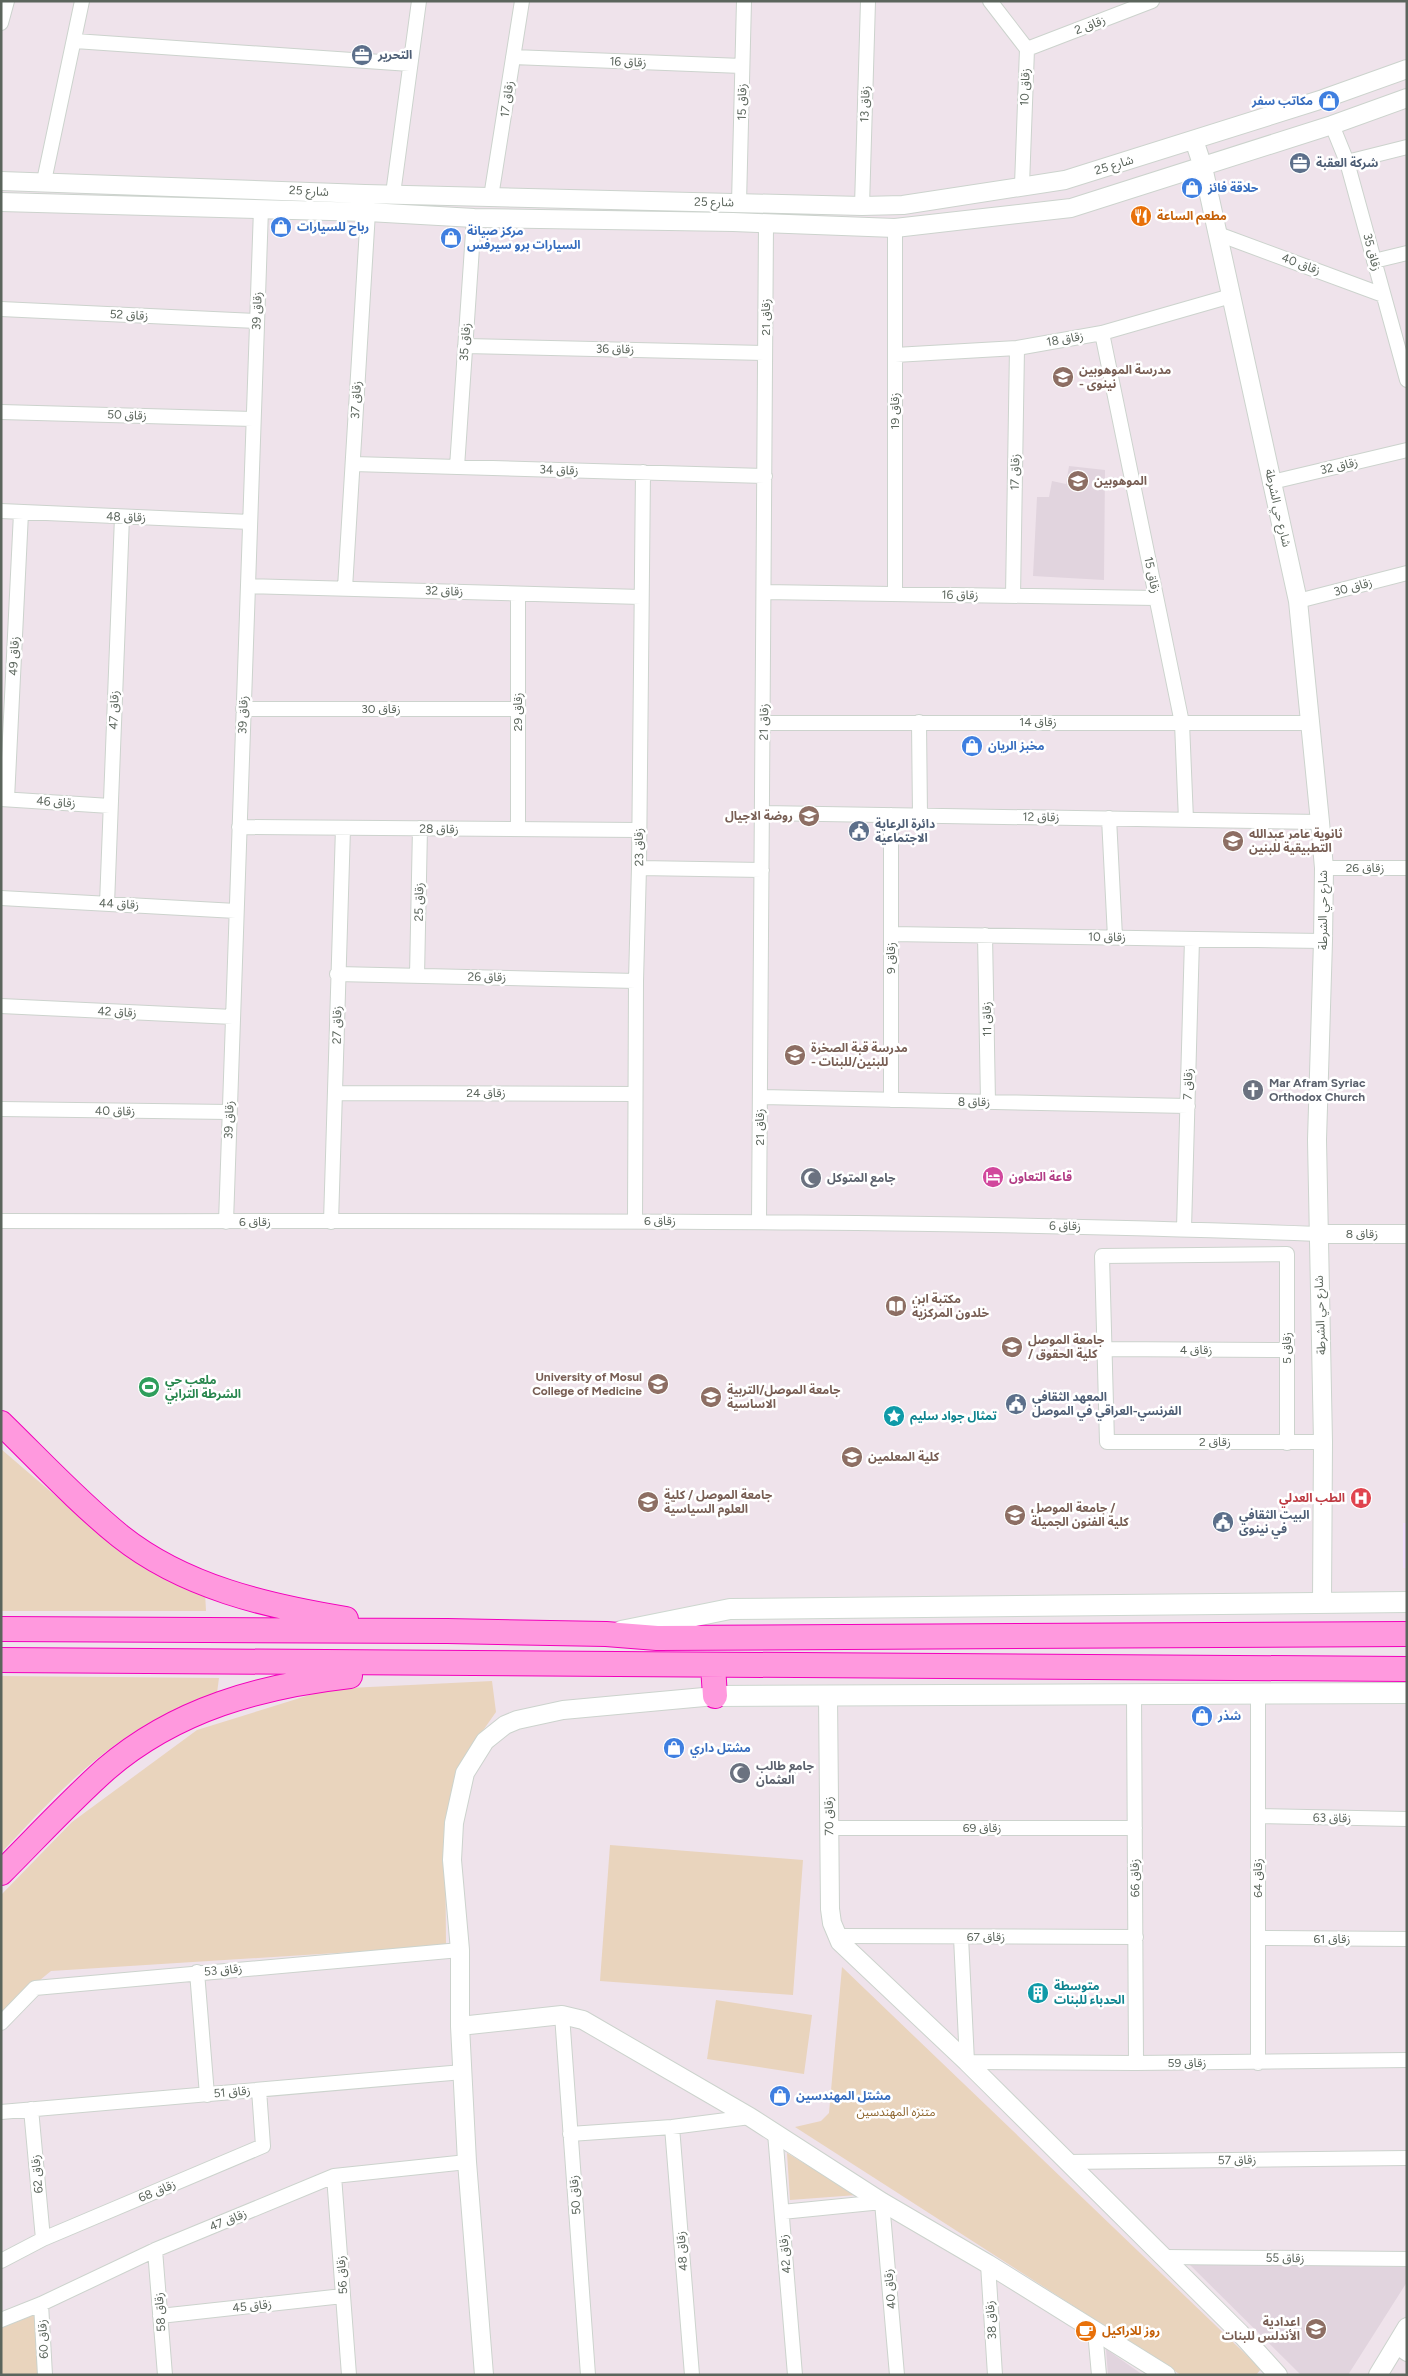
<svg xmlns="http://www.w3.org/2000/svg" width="1408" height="2376" viewBox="0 0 1408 2376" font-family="Figtree,'Noto Sans Arabic',sans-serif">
<rect width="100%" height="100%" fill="#efe3eb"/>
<!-- education -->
<path fill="#e1d4de" d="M 1069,466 L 1105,470 L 1104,580 L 1033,576 L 1037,497 L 1049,497 L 1052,481 L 1066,484 Z
M 1189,2264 L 1407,2267 L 1407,2282 L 1348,2375 L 1301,2375 Z
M 1106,2349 L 1143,2375 L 1108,2375 Z"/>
<!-- medical -->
<path fill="#f1defd" d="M 1403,1523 L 1407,1523 L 1407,1568 L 1403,1568 Z"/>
<!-- green -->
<path fill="#e9d4bd" d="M 1,1449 L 107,1540 L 159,1576 L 205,1592 L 206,1611 L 1,1611 Z
M 1,1676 L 219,1678 L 217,1693 C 182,1706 146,1722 115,1745 C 73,1775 37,1815 1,1853 Z
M 492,1681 L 496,1712 L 470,1749 L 445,1821 L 446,1946 L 51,1971 L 1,2012 L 1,1895 L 72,1822 L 197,1730 L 329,1689 Z
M 610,1845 L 803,1860 L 793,1995 L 600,1981 Z
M 842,1967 L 1261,2369 L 1256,2375 L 1181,2375 L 795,2127 L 821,2121 L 829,2113 Z
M 716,2000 L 812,2015 L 804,2074 L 707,2059 Z
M 787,2153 L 857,2195 L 790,2200 Z
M 38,2307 L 42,2375 L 1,2375 L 1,2326 Z"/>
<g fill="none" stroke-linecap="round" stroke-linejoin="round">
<!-- minor casing -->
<g stroke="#ccd3cd" stroke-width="16">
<path id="minor" d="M 990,1 L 1027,49 L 1022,185
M 1,23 L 7,1
M 75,41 L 410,64
M 1027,49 L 1152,1
M 513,57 L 742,66
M 1332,125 L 1347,162 L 1407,380
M 1347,162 L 1407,147
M 44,181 L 82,1
M 393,194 L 419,1
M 491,197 L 522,1
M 739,203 L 744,1
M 862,206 L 868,1
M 895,228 L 895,594
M 1218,234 L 1383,295
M 1374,261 L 1407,253
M 1,309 L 257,321
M 1102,333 L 1182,723 L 1186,820
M 465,346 L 765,353
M 895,355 L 1017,348 L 1102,333 L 1231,296
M 1,412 L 253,419
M 353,464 L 765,476
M 457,467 L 474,218
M 1272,482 L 1407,450
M 1,511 L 250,522
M 248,586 L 641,597
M 345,588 L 368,212
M 764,592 L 1156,598
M 1013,596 L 1017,348
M 1298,601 L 1407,573
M 243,709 L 518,709
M 919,722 L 920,816
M 764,723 L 1311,723
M 1,799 L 110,806
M 7,799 L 21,513
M 762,813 L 1320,822
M 891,815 L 891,1100
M 1109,818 L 1115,937
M 239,827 L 638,830
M 518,829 L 518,594
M 639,868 L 762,870
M 1324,868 L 1407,868
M 1,898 L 236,911
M 107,904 L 122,517
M 891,934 L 1323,941
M 985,935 L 988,1102
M 337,974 L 636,981
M 417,976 L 420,828
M 1,1006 L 233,1017
M 336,1093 L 635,1094
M 760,1097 L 1188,1106
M 1,1109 L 229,1112
M 1,1221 C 440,1222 879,1217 1318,1234
M 635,1221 L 636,981 L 639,867 L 643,472
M 759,1221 L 766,224
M 226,1222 L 261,209
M 331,1222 L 343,828
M 1184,1229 L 1192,939
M 1104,1349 L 1287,1350
M 1287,1443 L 1287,1254 L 1102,1256 L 1107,1442 L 1323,1442
M 1134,1693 L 1136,2063
M 1258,1693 L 1258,2063
M 1258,1816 L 1407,1819
M 829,1828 L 1135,1828
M 836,1936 L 1136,1937
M 961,1937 L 967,2062 L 1136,2063 L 1407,2060
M 1258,1938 L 1407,1939
M 197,1972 L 207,2095
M 562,2015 L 588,2375
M 1,2023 L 35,1988 L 460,1950
M 31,2109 L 43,2239
M 1,2112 L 463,2072
M 672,2127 L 692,2375
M 775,2133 L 795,2375
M 570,2134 L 672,2127 L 750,2117
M 1067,2162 L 1407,2158
M 334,2176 L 349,2375
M 782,2212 L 882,2202 L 897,2375
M 155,2250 L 165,2375
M 1164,2257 L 1407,2259
M 1,2261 L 43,2239 L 263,2146 L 259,2090
M 988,2264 L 995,2375
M 41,2304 L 45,2375
M 160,2316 L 343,2296
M 1,2320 L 41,2304 L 155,2250 L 334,2176 L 467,2162
M 1095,2331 L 1099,2375
M 1395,2346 L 1407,2354"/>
</g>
<!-- tertiary casing -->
<g stroke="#ccd3cd" stroke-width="20">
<path id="tertiary" d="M 1194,140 L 1203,167 L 1298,601 L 1320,822 L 1324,868 L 1323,941 L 1317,1140 L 1323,1442 L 1322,1602
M 1,181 L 365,194 L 862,206 L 903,205 L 1065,180 L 1323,99 L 1407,69
M 1,202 L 368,212 L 474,218 L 733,222 L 895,228 L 1071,208 L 1332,125 L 1407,98
M 1318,1234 L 1407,1234
M 828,1695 L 830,1909 L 832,1923 L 840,1942 L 967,2062 L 1240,2333 L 1278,2375
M 460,2026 L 562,2015 L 583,2020 L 750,2117 L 882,2202 L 988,2264 L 1166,2375
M 484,2375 L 467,2162 L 460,2026 L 460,1950 L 452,1860 L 454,1823 L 465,1773 L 485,1741 L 505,1725 L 517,1720 L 563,1710 L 715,1696
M 1378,2375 L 1407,2327"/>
</g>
<!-- secondary casing -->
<g stroke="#cdd7cf" stroke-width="22">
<path id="secondary" d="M 621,1631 L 730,1609 L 1407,1602
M 715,1696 L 1407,1693"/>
</g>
<!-- trunk casing -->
<g stroke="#f200bc" stroke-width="26">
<path id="trunk" d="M 1,1423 C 40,1461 78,1502 120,1536 C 184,1587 267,1606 346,1619
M 1,1629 L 447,1631 L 606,1634 L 657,1638 L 1407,1634
M 1,1660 L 1407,1669
M 713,1666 L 715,1696
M 1,1873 C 36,1838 69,1802 106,1769 C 176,1709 261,1686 350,1676"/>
</g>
<!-- minor -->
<use href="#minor" stroke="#fff" stroke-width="14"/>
<!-- tertiary -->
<use href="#tertiary" stroke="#fff" stroke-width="18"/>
<!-- secondary -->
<use href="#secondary" stroke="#fff" stroke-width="20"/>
<!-- trunk -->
<use href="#trunk" stroke="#ff99de" stroke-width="24"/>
</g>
<!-- icons -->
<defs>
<g id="office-disc" transform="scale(1.125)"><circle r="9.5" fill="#5c6f8a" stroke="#fff"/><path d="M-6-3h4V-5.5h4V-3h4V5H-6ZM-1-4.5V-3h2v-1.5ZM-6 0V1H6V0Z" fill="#fff"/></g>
<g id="shop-disc" transform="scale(1.125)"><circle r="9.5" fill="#3f7fe0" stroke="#fff"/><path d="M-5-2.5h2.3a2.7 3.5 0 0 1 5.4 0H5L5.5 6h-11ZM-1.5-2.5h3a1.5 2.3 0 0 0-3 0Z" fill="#fff"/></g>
<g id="restaurant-disc" transform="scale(1.125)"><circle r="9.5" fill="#e8710a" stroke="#fff"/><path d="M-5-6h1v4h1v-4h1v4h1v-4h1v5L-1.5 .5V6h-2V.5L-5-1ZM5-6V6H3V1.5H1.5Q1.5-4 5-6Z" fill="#fff"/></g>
<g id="school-disc" transform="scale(1.125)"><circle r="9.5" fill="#8d6e63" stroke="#fff"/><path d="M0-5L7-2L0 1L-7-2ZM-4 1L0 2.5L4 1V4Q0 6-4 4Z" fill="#fff"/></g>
<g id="civic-disc" transform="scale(1.125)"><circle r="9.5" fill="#5c6f8a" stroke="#fff"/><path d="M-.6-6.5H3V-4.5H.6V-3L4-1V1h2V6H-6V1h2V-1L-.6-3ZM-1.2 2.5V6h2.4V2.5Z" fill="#fff"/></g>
<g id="church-disc" transform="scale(1.125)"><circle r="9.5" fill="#6b7280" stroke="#fff"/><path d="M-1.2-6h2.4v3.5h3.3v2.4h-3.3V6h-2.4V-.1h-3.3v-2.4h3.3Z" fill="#fff"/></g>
<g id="hotel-disc" transform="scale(1.125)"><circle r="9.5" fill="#d1479c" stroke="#fff"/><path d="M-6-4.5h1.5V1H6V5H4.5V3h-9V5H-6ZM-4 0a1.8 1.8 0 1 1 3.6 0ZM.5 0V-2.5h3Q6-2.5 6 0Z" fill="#fff"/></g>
<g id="mosque-disc" transform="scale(1.125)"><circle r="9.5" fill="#6b7280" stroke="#fff"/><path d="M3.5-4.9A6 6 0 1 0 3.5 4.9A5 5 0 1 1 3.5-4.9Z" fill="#fff"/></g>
<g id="library-disc" transform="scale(1.125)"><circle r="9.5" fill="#8d6e63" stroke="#fff"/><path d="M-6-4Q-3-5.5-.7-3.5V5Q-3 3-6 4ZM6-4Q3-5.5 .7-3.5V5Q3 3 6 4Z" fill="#fff"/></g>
<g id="university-disc" transform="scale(1.125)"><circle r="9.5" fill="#8d6e63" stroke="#fff"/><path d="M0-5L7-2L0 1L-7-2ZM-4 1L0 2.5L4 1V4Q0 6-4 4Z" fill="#fff"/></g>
<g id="stadium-disc" transform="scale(1.125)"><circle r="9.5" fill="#2e9e5b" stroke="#fff"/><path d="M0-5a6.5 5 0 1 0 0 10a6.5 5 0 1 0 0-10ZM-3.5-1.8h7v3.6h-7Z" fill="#fff"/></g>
<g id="sight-disc" transform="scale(1.125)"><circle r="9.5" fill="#0f9aa8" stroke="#fff"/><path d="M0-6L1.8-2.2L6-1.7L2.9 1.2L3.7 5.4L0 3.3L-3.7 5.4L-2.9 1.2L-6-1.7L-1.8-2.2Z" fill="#fff"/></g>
<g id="hospital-disc" transform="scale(1.125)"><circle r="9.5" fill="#e0444e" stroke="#fff"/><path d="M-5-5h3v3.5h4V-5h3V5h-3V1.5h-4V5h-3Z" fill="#fff"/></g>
<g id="building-disc" transform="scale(1.125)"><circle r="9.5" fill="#0f9aa8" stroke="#fff"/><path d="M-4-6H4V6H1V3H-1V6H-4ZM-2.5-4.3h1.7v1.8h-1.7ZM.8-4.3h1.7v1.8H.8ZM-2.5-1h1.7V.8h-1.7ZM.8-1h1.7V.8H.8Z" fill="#fff"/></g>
<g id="cafe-disc" transform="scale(1.125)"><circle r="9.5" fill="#e8710a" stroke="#fff"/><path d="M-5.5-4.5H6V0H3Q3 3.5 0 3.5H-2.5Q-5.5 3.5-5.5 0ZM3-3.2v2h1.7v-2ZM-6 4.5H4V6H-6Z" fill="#fff"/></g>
</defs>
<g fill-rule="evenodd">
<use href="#office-disc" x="362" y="55"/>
<use href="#shop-disc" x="1329" y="101"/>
<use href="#office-disc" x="1300" y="163"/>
<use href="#shop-disc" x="1192" y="188"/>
<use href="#restaurant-disc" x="1141" y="216"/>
<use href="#shop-disc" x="281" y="227"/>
<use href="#shop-disc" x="451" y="238"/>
<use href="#school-disc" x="1063" y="377"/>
<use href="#school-disc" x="1078" y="481"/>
<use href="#shop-disc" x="972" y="746"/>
<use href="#school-disc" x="809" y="816"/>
<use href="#civic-disc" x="859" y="831"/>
<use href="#school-disc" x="1233" y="841"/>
<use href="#school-disc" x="795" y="1055"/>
<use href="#church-disc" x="1253" y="1090"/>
<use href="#hotel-disc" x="993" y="1177"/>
<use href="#mosque-disc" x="811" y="1178"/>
<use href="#library-disc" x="896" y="1306"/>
<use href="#university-disc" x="1012" y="1347"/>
<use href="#university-disc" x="658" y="1384"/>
<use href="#stadium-disc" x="149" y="1387"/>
<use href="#university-disc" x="711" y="1397"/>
<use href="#civic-disc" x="1016" y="1404"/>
<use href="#sight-disc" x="894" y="1416"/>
<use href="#university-disc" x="852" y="1457"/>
<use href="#hospital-disc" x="1361" y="1498"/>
<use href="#university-disc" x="648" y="1502"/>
<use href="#university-disc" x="1015" y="1515"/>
<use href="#civic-disc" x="1223" y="1522"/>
<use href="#shop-disc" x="1202" y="1716"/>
<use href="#shop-disc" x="674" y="1748"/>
<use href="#mosque-disc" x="740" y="1773"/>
<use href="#building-disc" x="1038" y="1993"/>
<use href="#shop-disc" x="780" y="2096"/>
<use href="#school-disc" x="1316" y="2329"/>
<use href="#cafe-disc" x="1086" y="2331"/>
</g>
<g text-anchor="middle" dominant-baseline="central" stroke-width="5" stroke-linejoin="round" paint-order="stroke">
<!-- street labels -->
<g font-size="12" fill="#5b655c" stroke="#fff">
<text transform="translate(1090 25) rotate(-21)">زقاق 2</text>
<text transform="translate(628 62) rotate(2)">زقاق 16</text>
<text transform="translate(1025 87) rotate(-88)">زقاق 10</text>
<text transform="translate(507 99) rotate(-82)">زقاق 17</text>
<text transform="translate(742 102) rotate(-89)">زقاق 15</text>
<text transform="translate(865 104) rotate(-88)">زقاق 13</text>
<text transform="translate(1114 165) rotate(-17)">شارع 25</text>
<text transform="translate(309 191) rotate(3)">شارع 25</text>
<text transform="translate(714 202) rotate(1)">شارع 25</text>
<text transform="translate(1372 252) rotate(75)">زقاق 35</text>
<text transform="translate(1301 264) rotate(20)">زقاق 40</text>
<text transform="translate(257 311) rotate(-88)">زقاق 39</text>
<text transform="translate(129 315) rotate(3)">زقاق 52</text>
<text transform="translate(766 317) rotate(-90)">زقاق 21</text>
<text transform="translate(1065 339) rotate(-10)">زقاق 18</text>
<text transform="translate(465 342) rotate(-86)">زقاق 35</text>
<text transform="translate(615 349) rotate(1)">زقاق 36</text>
<text transform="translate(356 400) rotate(-87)">زقاق 37</text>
<text transform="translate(895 411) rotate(-90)">زقاق 19</text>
<text transform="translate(127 415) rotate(2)">زقاق 50</text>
<text transform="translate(1339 466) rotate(-13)">زقاق 32</text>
<text transform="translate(559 470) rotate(2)">زقاق 34</text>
<text transform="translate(1015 472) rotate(-89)">زقاق 17</text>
<text transform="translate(1278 508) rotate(77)">شارع حي الشرطة</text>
<text transform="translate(126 517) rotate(2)">زقاق 48</text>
<text transform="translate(1152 575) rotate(78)">زقاق 15</text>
<text transform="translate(1353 587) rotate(-15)">زقاق 30</text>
<text transform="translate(444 591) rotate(2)">زقاق 32</text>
<text transform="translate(960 595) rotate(1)">زقاق 16</text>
<text transform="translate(14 656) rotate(-87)">زقاق 49</text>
<text x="381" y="709">زقاق 30</text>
<text transform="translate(114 710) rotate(-88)">زقاق 47</text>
<text transform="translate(518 712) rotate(-90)">زقاق 29</text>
<text transform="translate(243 715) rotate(-88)">زقاق 39</text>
<text transform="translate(764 722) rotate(-89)">زقاق 21</text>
<text x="1038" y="722">زقاق 14</text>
<text transform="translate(56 802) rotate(4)">زقاق 46</text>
<text transform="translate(1041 817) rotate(1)">زقاق 12</text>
<text transform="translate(439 829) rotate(1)">زقاق 28</text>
<text transform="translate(639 847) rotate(-91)">زقاق 23</text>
<text x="1365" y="868">زقاق 26</text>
<text transform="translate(419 902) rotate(-89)">زقاق 25</text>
<text transform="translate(119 904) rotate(3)">زقاق 44</text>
<text transform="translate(1323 910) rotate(-90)">شارع حي الشرطة</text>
<text transform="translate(1107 937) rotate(1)">زقاق 10</text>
<text transform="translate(891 958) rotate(-90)">زقاق 9</text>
<text transform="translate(487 977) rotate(1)">زقاق 26</text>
<text transform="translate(117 1012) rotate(3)">زقاق 42</text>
<text transform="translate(987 1019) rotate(-91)">زقاق 11</text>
<text transform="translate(337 1025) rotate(-89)">زقاق 27</text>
<text transform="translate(1188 1084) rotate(-88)">زقاق 7</text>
<text x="486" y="1093">زقاق 24</text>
<text transform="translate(974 1102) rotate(1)">زقاق 8</text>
<text transform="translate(115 1111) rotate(1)">زقاق 40</text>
<text transform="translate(229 1120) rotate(-88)">زقاق 39</text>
<text transform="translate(760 1127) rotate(-90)">زقاق 21</text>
<text x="660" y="1221">زقاق 6</text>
<text x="255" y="1222">زقاق 6</text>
<text transform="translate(1065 1226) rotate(1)">زقاق 6</text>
<text x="1362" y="1234">زقاق 8</text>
<text transform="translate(1320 1315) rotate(-92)">شارع حي الشرطة</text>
<text transform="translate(1287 1348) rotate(-90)">زقاق 5</text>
<text x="1196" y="1350">زقاق 4</text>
<text x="1215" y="1442">زقاق 2</text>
<text transform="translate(829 1816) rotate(-91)">زقاق 70</text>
<text transform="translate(1332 1818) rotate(1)">زقاق 63</text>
<text x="982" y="1828">زقاق 69</text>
<text transform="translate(1135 1878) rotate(-91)">زقاق 66</text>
<text transform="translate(1258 1878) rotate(-90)">زقاق 64</text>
<text x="986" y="1937">زقاق 67</text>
<text x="1332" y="1939">زقاق 61</text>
<text transform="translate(223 1970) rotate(-5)">زقاق 53</text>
<text x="1187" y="2063">زقاق 59</text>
<text transform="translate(232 2092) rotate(-5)">زقاق 51</text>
<text transform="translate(1237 2160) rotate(-1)">زقاق 57</text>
<text transform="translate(37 2174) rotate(-95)">زقاق 62</text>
<text transform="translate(157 2191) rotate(-23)">زقاق 68</text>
<text transform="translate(575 2195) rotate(-94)">زقاق 50</text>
<text transform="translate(228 2220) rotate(-22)">زقاق 47</text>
<text transform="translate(682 2251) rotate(-94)">زقاق 48</text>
<text transform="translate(785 2254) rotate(-95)">زقاق 42</text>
<text transform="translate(1285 2258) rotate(1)">زقاق 55</text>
<text transform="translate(342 2275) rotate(-94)">زقاق 56</text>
<text transform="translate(890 2289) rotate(-95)">زقاق 40</text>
<text transform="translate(252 2306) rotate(-6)">زقاق 45</text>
<text transform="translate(160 2312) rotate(-94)">زقاق 58</text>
<text transform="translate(991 2320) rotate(-94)">زقاق 38</text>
<text transform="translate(43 2339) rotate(-93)">زقاق 60</text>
</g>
<!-- service labels -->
<g font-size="12" font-weight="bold" fill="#4e5e75" stroke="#fff" text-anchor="start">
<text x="378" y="55">التحریر</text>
<text x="1316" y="163">شركة العقبة</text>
<text x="875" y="824">دائرة الرعاية<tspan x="875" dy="14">الاجتماعية</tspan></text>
<text x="1032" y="1397">المعهد الثقافي<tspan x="1032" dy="14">الفرنسي-العراقي في الموصل</tspan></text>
<text x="1239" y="1515">البيت الثقافي<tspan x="1239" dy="14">في نينوى</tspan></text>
</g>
<!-- shop labels -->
<g font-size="12" font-weight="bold" fill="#366cbe" stroke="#fff" text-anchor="start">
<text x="1313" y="101" text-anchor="end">مكاتب سفر</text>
<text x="1208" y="188">حلاقة فائز</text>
<text x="297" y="227">رباح للسيارات</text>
<text x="467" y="231">مركز صيانة<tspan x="467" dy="14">السيارات برو سيرفس</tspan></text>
<text x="988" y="746">مخبز الريان</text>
<text x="1218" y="1716">شذر</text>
<text x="690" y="1748">مشتل داري</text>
<text x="796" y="2096">مشتل المهندسين</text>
</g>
<!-- food labels -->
<g font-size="12" font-weight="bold" fill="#c56008" stroke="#fff" text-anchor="start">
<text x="1157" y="216">مطعم الساعة</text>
<text x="1102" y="2331">روز للاراكيل</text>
</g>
<!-- education labels -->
<g font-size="12" font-weight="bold" fill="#785e54" stroke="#fff" text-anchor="start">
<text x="1079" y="370">مدرسة الموهوبين<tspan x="1079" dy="14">- نينوى</tspan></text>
<text x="1094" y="481">الموهوبين</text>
<text x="793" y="816" text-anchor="end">روضة الاجيال</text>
<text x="1249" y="834">ثانوية عامر عبدالله<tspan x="1249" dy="14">التطبيقية للبنين</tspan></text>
<text x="811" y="1048">مدرسة قبة الصخرة<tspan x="811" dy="14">- للبنين/للبنات</tspan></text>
<text x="912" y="1299">مكتبة ابن<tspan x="912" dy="14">خلدون المركزية</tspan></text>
<text x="1028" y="1340">جامعة الموصل<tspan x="1028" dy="14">/ كلية الحقوق</tspan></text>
<text x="642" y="1377" text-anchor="end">University of Mosul<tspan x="642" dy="14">College of Medicine</tspan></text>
<text x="727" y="1390">جامعة الموصل/التربية<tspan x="727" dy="14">الاساسية</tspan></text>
<text x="868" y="1457">كلية المعلمين</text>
<text x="664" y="1495">جامعة الموصل / كلية<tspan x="664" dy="14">العلوم السياسية</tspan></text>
<text x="1031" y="1508">جامعة الموصل /<tspan x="1031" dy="14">كلية الفنون الجميلة</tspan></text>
<text x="1300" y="2322" text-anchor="end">اعدادية<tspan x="1300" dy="14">الأندلس للبنات</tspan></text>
</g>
<!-- worship labels -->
<g font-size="12" font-weight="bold" fill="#5b616d" stroke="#fff" text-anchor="start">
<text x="1269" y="1083">Mar Afram Syriac<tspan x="1269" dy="14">Orthodox Church</tspan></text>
<text x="827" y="1178">جامع المتوكل</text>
<text x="756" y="1766">جامع طالب<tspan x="756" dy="14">العثمان</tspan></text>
</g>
<!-- hotel labels -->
<g font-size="12" font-weight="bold" fill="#b23c85" stroke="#fff" text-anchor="start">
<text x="1009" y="1177">قاعة التعاون</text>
</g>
<!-- leisure labels -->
<g font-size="12" font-weight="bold" fill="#27864d" stroke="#fff" text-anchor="start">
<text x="165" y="1380">ملعب حي<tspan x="165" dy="14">الشرطة الترابي</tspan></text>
</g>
<!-- culture labels -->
<g font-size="12" font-weight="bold" fill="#0d838f" stroke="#fff" text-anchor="start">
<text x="910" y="1416">تمثال جواد سليم</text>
<text x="1054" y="1986">متوسطة<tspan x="1054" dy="14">الحدباء للبنات</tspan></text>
</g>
<!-- health labels -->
<g font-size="12" font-weight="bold" fill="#be3a42" stroke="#fff" text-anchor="end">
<text x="1345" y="1498">الطب العدلي</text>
</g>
<!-- park labels -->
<g font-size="12" fill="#8f6730" stroke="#fff">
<text x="896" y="2112">متنزه المهندسين</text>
</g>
</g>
<!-- border -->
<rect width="1408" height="2376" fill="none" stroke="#5b655c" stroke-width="5"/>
</svg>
